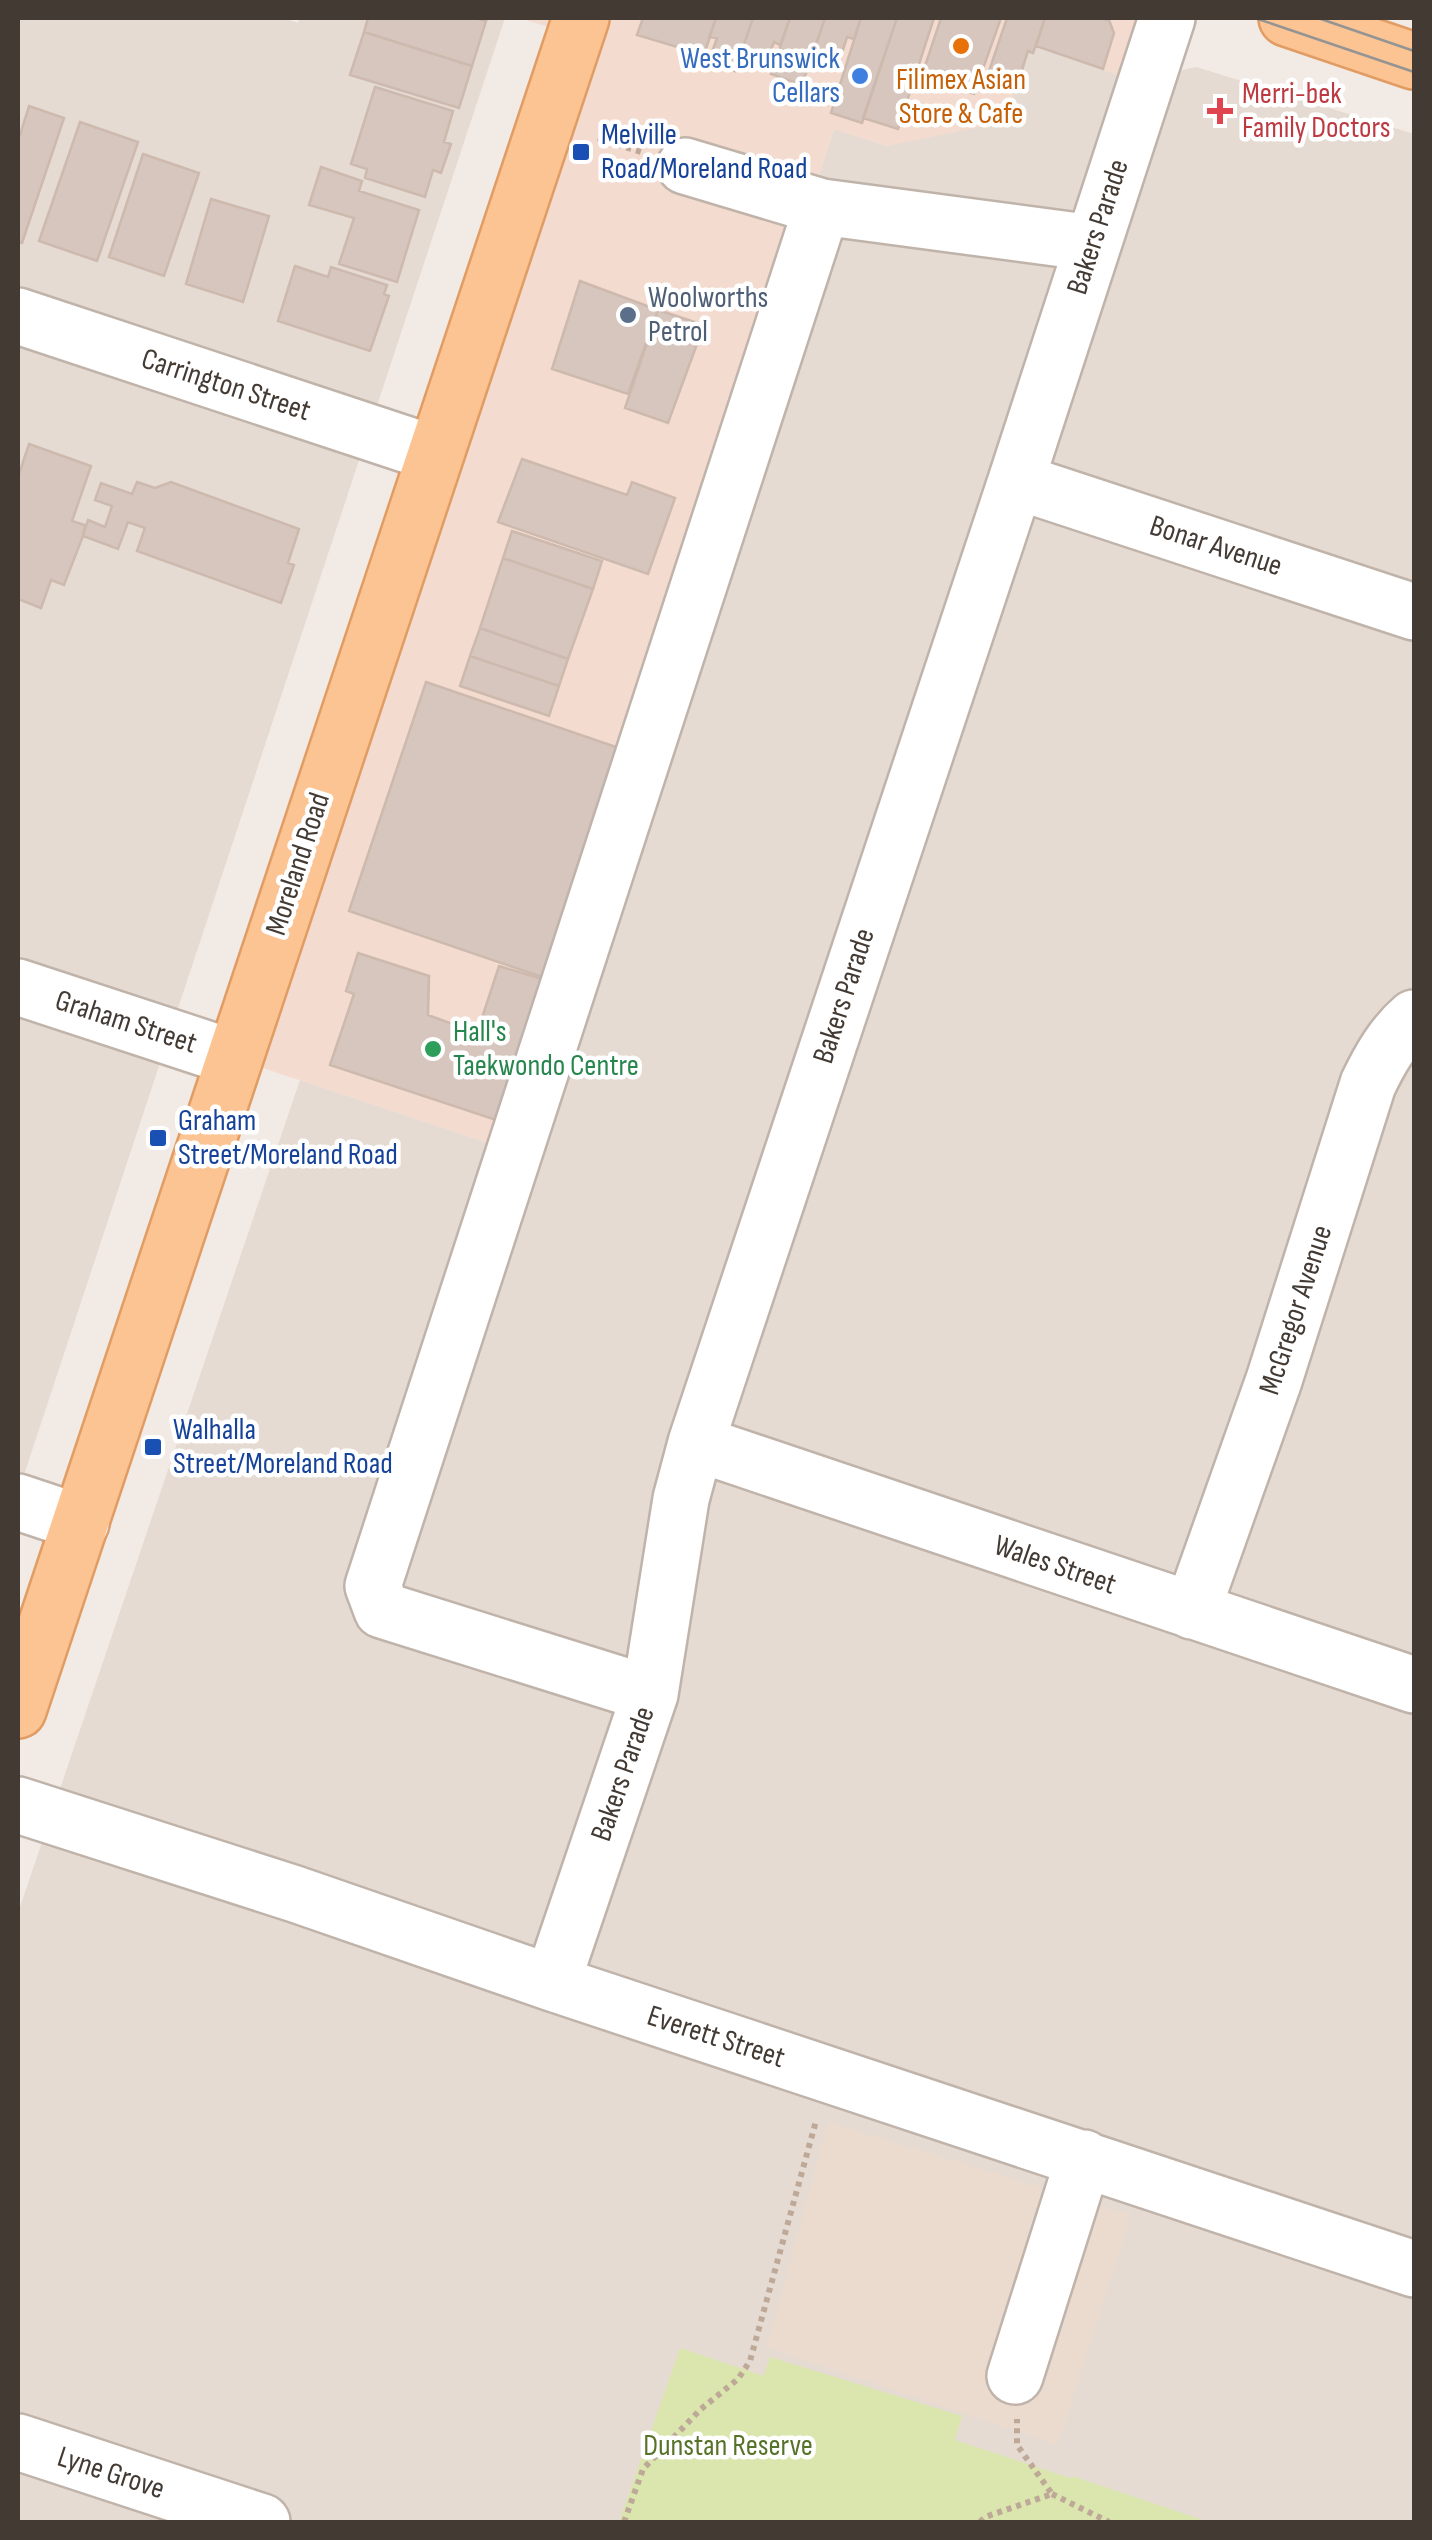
<svg xmlns="http://www.w3.org/2000/svg" width="1432" height="2540" viewBox="0 0 1432 2540" font-family="'Sofia Sans Condensed',sans-serif">
<rect width="100%" height="100%" fill="#f2eae4"/>
<!-- residential -->
<path fill="#e5dbd2" d="M 18,18 L 283,18 L 298,23 L 300,18 L 505,18 L 18,1493 Z
M 1032,44 L 1135,81 L 1196,67 L 1414,134 L 1414,2522 L 18,2522 L 18,1913 L 300,1080 L 506,1148 L 834,129 L 887,146 Z"/>
<!-- commercial -->
<path fill="#f4dbcf" d="M 520,18 L 1153,18 L 1135,81 L 1032,44 L 1004,122 L 887,146 L 834,129 L 505,1149 L 245,1062 L 586,39 Z"/>
<!-- education -->
<path fill="#ebdbce" d="M 828,2122 L 1131,2215 L 1058,2445 L 767,2348 Z"/>
<!-- green -->
<path fill="#dae6ad" d="M 680,2348 L 764,2376 L 770,2357 L 962,2416 L 955,2440 L 1070,2478 L 1072,2476 L 1209,2522 L 619,2522 Z"/>
<!-- building -->
<path fill="#d6c6bd" stroke="#cdb9ad" stroke-width="2.5" d="M 368,18 L 475,18 L 486,21 L 472,66 L 364,32 Z
M 643,18 L 716,18 L 704,55 L 637,35 Z
M 716,18 L 753,18 L 735,71 L 709,61 L 717,38 L 709,37 Z
M 753,18 L 790,18 L 780,45 L 774,42 L 765,66 L 740,56 Z
M 790,18 L 825,18 L 802,85 L 771,74 Z
M 825,18 L 861,18 L 854,39 L 847,37 L 840,59 L 814,51 Z
M 861,18 L 897,18 L 862,123 L 831,113 Z
M 897,18 L 934,18 L 898,129 L 863,118 Z
M 941,18 L 1001,18 L 974,94 L 922,75 Z
M 1007,18 L 1045,18 L 1033,53 L 1028,51 L 1017,86 L 987,77 Z
M 1045,18 L 1100,18 L 1109,20 L 1114,33 L 1103,69 L 1036,46 Z
M 364,32 L 472,66 L 459,108 L 350,75 Z
M 375,87 L 453,111 L 444,142 L 451,144 L 441,173 L 433,170 L 425,197 L 365,178 L 367,169 L 351,164 Z
M 29,106 L 64,118 L 22,243 L 18,242 L 18,134 L 20,135 Z
M 80,122 L 138,142 L 97,261 L 39,241 Z
M 143,154 L 199,173 L 164,276 L 109,257 Z
M 321,167 L 362,181 L 359,191 L 419,210 L 397,282 L 339,264 L 354,218 L 309,205 Z
M 211,199 L 269,216 L 243,302 L 186,284 Z
M 295,266 L 328,277 L 331,267 L 387,285 L 384,294 L 389,296 L 370,351 L 278,321 Z
M 580,281 L 658,310 L 628,394 L 552,369 Z
M 658,310 L 704,325 L 668,423 L 625,408 Z
M 29,444 L 91,466 L 72,521 L 85,525 L 83,536 L 64,585 L 51,580 L 41,608 L 18,599 L 18,477 Z
M 522,459 L 627,495 L 632,482 L 675,498 L 648,574 L 498,522 Z
M 137,482 L 155,488 L 171,482 L 299,529 L 288,563 L 294,565 L 281,603 L 137,551 L 145,528 L 128,522 L 118,549 L 83,536 L 88,520 L 105,527 L 112,506 L 95,500 L 101,483 L 132,494 Z
M 512,531 L 602,561 L 593,589 L 503,558 Z
M 503,558 L 593,589 L 568,659 L 480,628 Z
M 480,628 L 568,659 L 559,686 L 470,656 Z
M 470,656 L 559,686 L 549,716 L 460,686 Z
M 426,682 L 625,750 L 548,979 L 349,911 Z
M 358,953 L 429,976 L 428,1015 L 477,1033 L 499,966 L 552,982 L 505,1123 L 330,1065 L 354,994 L 346,991 Z"/>
<g fill="none" stroke-linecap="round" stroke-linejoin="round">
<!-- minor casing -->
<g stroke="#c0b3aa" stroke-width="60">
<path id="minor" d="M 685,166 L 822,207 L 1093,243
M 18,316 L 435,454
M 1016,481 L 1414,612
M 18,987 L 234,1058
M 696,1443 L 1414,1685
M 18,1502 L 81,1523
M 1192,1611 L 1274,1380 L 1368,1084 C 1380,1059 1393,1036 1414,1018
M 650,1694 L 382,1610 L 373,1586 L 822,207
M 18,1805 L 295,1894 L 552,1983 L 1414,2269
M 552,1983 L 650,1694 L 681,1499 L 696,1443 L 1016,481 L 1167,18
M 1015,2376 L 1084,2158
M 18,2442 L 262,2522"/>
</g>
<!-- major casing -->
<g stroke="#e19c63" stroke-width="60">
<path id="major" d="M 1287,18 L 1414,61
M 18,1710 L 581,18"/>
</g>
<!-- path -->
<path stroke="#bea898" stroke-width="6" stroke-dasharray="5 5" stroke-linecap="butt" d="M 598,138 L 644,153
M 1052,2494 L 1109,2522
M 624,2522 L 643,2469 L 701,2409 L 738,2379 L 750,2361 L 816,2121
M 980,2522 L 985,2517 L 1052,2494 L 1017,2445 L 1017,2419"/>
<!-- minor -->
<use href="#minor" stroke="#fff" stroke-width="55"/>
<!-- major -->
<use href="#major" stroke="#fcc493" stroke-width="55"/>
<!-- tram -->
<path stroke="#949494" stroke-width="2.5" d="M 1255,18 L 1414,72
M 1318,18 L 1414,51"/>
</g>
<!-- markers -->
<circle fill="#e8710a" stroke="#fff" stroke-width="4" cx="961" cy="46" r="10"/>
<circle fill="#3f7fe0" stroke="#fff" stroke-width="4" cx="860" cy="76" r="10"/>
<path fill="#e0444e" stroke="#fff" stroke-width="4" d="M1215 96h10v10h10v10h-10v10h-10v-10h-10v-10h10z"/>
<g fill="#1a4fb4" stroke="#fff" stroke-width="4">
<rect x="571" y="142" width="20" height="20" rx="5"/>
<rect x="148" y="1128" width="20" height="20" rx="5"/>
<rect x="143" y="1437" width="20" height="20" rx="5"/>
</g>
<circle fill="#5c6f8a" stroke="#fff" stroke-width="4" cx="628" cy="315" r="10"/>
<circle fill="#2e9e5b" stroke="#fff" stroke-width="4" cx="433" cy="1049" r="10"/>
<g text-anchor="middle" dominant-baseline="central" stroke-width="9" stroke-linejoin="round" paint-order="stroke">
<!-- shop labels -->
<g font-size="30" fill="#366cbe" stroke="#fff" text-anchor="end">
<text x="840" y="59">West Brunswick<tspan x="840" dy="34">Cellars</tspan></text>
</g>
<!-- food labels -->
<g font-size="30" fill="#c56008" stroke="#fff">
<text x="961" y="80">Filimex Asian<tspan x="961" dy="34">Store &amp; Cafe</tspan></text>
</g>
<!-- health labels -->
<g font-size="30" fill="#be3a42" stroke="#fff" text-anchor="start">
<text x="1242" y="94">Merri-bek<tspan x="1242" dy="34">Family Doctors</tspan></text>
</g>
<!-- transit labels -->
<g font-size="30" fill="#164399" stroke="#fff" text-anchor="start">
<text x="601" y="135">Melville<tspan x="601" dy="34">Road/Moreland Road</tspan></text>
<text x="178" y="1121">Graham<tspan x="178" dy="34">Street/Moreland Road</tspan></text>
<text x="173" y="1430">Walhalla<tspan x="173" dy="34">Street/Moreland Road</tspan></text>
</g>
<!-- street labels -->
<g font-size="30" fill="#433a34" stroke="#fff">
<text transform="translate(1098 227) rotate(-72)">Bakers Parade</text>
<text transform="translate(226 385) rotate(18)">Carrington Street</text>
<text transform="translate(1216 546) rotate(18)">Bonar Avenue</text>
<text transform="translate(298 864) rotate(-72)">Moreland Road</text>
<text transform="translate(844 996) rotate(-72)">Bakers Parade</text>
<text transform="translate(126 1022) rotate(18)">Graham Street</text>
<text transform="translate(1296 1310) rotate(-72)">McGregor Avenue</text>
<text transform="translate(1055 1565) rotate(19)">Wales Street</text>
<text transform="translate(623 1774) rotate(-71)">Bakers Parade</text>
<text transform="translate(716 2037) rotate(18)">Everett Street</text>
<text transform="translate(111 2473) rotate(18)">Lyne Grove</text>
</g>
<!-- service labels -->
<g font-size="30" fill="#4e5e75" stroke="#fff" text-anchor="start">
<text x="648" y="298">Woolworths<tspan x="648" dy="34">Petrol</tspan></text>
</g>
<!-- leisure labels -->
<g font-size="30" fill="#27864d" stroke="#fff" text-anchor="start">
<text x="453" y="1032">Hall's<tspan x="453" dy="34">Taekwondo Centre</tspan></text>
</g>
<!-- park labels -->
<g font-size="30" fill="#577329" stroke="#fff">
<text x="728" y="2446">Dunstan Reserve</text>
</g>
</g>
<!-- border -->
<rect width="1432" height="2540" fill="none" stroke="#433a34" stroke-width="40"/>
</svg>
